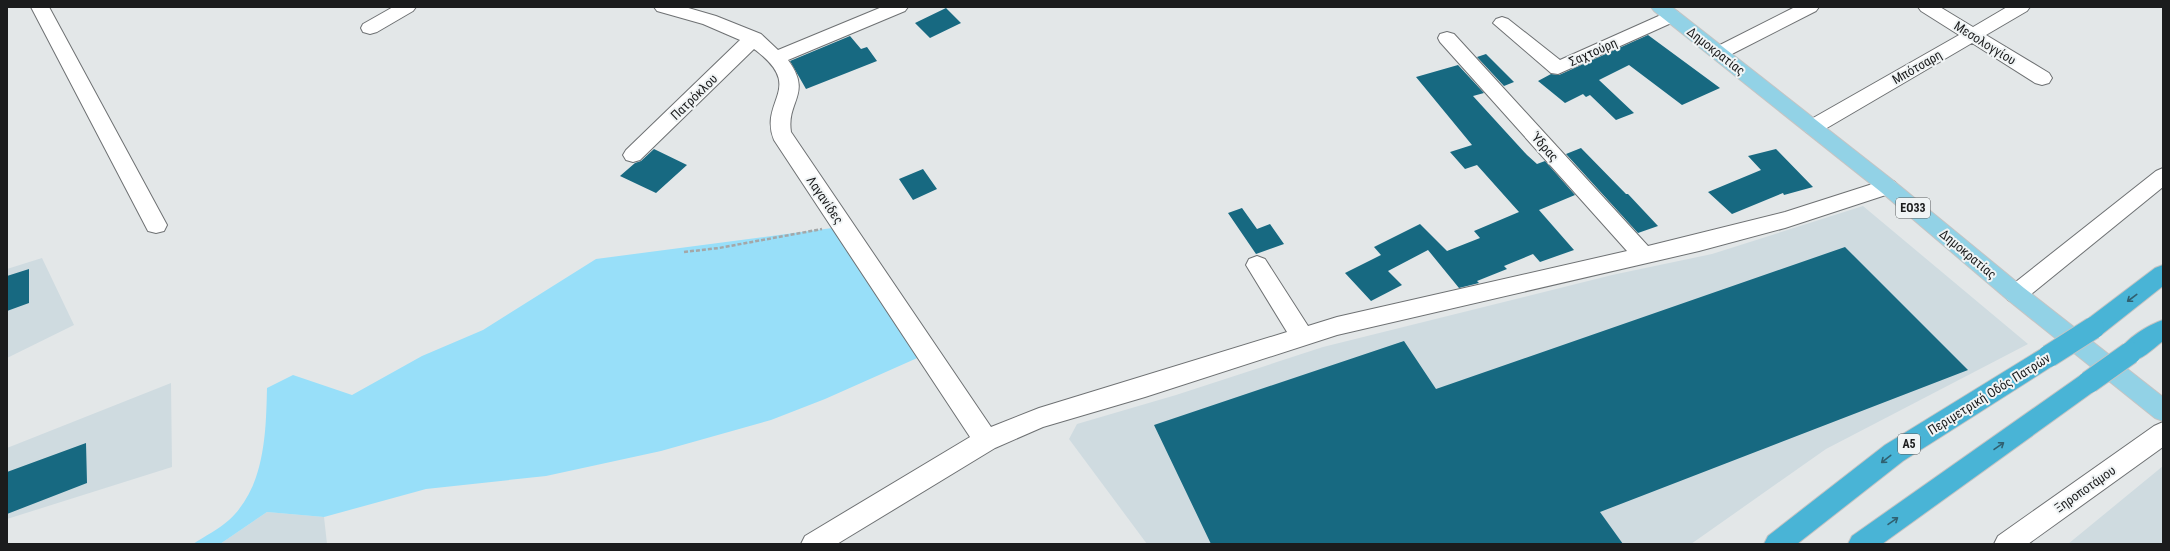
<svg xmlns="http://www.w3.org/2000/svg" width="2170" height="551" viewBox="0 0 2170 551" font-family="'Roboto Condensed',sans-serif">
<rect width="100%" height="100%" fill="#e3e7e8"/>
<!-- built -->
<path fill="#cfdbe0" d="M 1863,206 L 2028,344 L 1826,449 L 1691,544 L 1147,544 L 1069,439 L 1077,424 L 1176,395 L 1323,347 L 1612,275 L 1712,254 Z
M 42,258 L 74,325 L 7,358 L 7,269 Z
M 171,383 L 172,467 L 7,519 L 7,448 Z
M 2163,466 L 2163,544 L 2068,544 Z
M 267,512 L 324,517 L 327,544 L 220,544 Z"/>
<!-- green -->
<path fill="#98dff9" d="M 840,227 L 924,355 L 825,399 L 771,420 L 661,451 L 546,476 L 426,489 L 324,517 L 267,512 L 220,544 L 193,544 C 205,536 219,529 229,520 C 265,487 266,433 267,388 L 293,375 L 352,395 L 422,356 L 483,330 L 596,259 Z"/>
<!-- building -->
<path fill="#176981" d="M 946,8 L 961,23 L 930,38 L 915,23 Z
M 1648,35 L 1720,88 L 1682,105 L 1629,65 L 1599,80 L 1634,113 L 1616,120 L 1590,95 L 1586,97 L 1583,94 L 1565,103 L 1538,81 L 1551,74 L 1559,75 Z
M 850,36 L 861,49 L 867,47 L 877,61 L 806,89 L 790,61 Z
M 1486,54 L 1514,82 L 1504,86 L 1477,57 Z
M 1458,65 L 1484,93 L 1473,96 L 1527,155 L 1537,164 L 1545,161 L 1575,195 L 1539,210 L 1574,250 L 1540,262 L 1533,254 L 1504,266 L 1507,269 L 1477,281 L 1479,283 L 1459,288 L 1428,250 L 1388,271 L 1402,285 L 1371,301 L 1345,273 L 1381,255 L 1374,247 L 1420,224 L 1447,251 L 1480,238 L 1474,231 L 1519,212 L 1477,165 L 1465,169 L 1450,152 L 1472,145 L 1416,77 Z
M 1581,148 L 1626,194 L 1628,194 L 1658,226 L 1638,233 L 1566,154 Z
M 654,149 L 687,165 L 656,193 L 620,176 L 635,163 L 641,161 Z
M 1776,149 L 1813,187 L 1784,195 L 1783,193 L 1732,214 L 1708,192 L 1761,170 L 1748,156 Z
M 923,169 L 937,189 L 913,200 L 899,179 Z
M 1242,208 L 1257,229 L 1270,224 L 1284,244 L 1256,254 L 1228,213 Z
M 1845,247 L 1968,370 L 1600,512 L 1623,544 L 1211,544 L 1154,425 L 1404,341 L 1436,389 Z
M 29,269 L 29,303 L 7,311 L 7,276 Z
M 86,443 L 87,483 L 7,514 L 7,472 Z"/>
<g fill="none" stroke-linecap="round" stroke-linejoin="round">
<!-- minor casing -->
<g stroke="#6e7173" stroke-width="2">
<path id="minor" d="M 31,7 L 49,7 L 167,225 L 164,231 L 156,233 L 148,231 Z
M 393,7 L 416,7 L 413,11 L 377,32 L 370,34 L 363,32 L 361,28 L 363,24 Z
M 654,7 L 685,7 L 716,16 L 761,34 L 778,50 L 882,7 L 908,7 L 905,11 L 788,60 C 813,94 786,101 791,132 L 991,427 L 1039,408 L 1287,332 L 1246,265 L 1249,259 L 1257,256 L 1265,259 L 1308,326 L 1337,317 L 1627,251 L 1440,42 L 1438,38 L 1440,34 L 1447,32 L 1454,34 L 1648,246 L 1785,212 L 1888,179 L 1895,182 L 1898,187 L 1895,192 L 1785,228 L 1699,251 L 1337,335 L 1145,397 L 1043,427 L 995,448 L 837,544 L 801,544 L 805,536 L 970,437 L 774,140 C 758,100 807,88 754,49 L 640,160 L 633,162 L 626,160 L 623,155 L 626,150 L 740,40 L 703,24 L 657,11 Z
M 1795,7 L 1819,7 L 1816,11 L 1726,57 L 1719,59 L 1712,57 L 1710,53 L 1712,49 Z
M 1918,7 L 1940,7 L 1973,27 L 2007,7 L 2030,7 L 2027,11 L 1986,35 L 2049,73 L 2052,78 L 2049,83 L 2042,85 L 2035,83 L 1972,43 L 1820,132 L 1813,134 L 1806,132 L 1803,127 L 1806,122 L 1959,35 L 1921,11 Z
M 1672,10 L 1678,12 L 1681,16 L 1678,20 L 1558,74 L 1551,73 L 1493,23 L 1496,19 L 1502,17 L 1508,19 L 1560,60 Z
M 2163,168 L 2163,187 L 2024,300 L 2016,303 L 2008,300 L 2005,294 L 2008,288 L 2156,171 Z
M 2163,422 L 2163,447 L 2028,544 L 1994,544 L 1998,536 L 2154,426 Z"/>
</g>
<!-- major casing -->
<g stroke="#c4c4c4" stroke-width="2">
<path id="major" d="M 1651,7 L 1672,7 L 1895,182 L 2024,288 L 2163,397 L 2163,421 L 2155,418 L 2008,300 L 1881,192 L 1654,11 Z"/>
</g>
<!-- highway casing -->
<g stroke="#c4c4c4" stroke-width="2">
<path id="highway" d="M 2163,265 L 2163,286 L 2101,335 L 2093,337 L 2085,335 L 2082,328 L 2085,321 L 2155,268 Z
M 2163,320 L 2163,341 C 2150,351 2138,365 2122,360 L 2118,353 C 2125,339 2148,325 2163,320 Z
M 2049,346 L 2057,349 L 2061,356 L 2057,363 L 1903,461 L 1797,544 L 1764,544 L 1768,536 L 1885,445 L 2041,349 Z
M 2089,372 L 2097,375 L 2101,382 L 2097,389 L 1882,544 L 1848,544 L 1852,536 L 2081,375 Z"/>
</g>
<!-- path -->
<path stroke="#a4a7a8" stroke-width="2.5" stroke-dasharray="4 2" stroke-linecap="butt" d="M 684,252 L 719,248 L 822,229"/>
<!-- minor -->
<use href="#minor" fill="#fff" fill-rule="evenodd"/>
<!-- major -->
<use href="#major" fill="#92d2e6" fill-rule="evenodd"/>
<!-- highway -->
<use href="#highway" fill="#49b4d6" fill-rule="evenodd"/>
<!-- highway-bridge casing -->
<g stroke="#c4c4c4" stroke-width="24" stroke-linecap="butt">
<path id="highway-bridge" d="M 2049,356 L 2093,328
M 2089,382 L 2130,353"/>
</g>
<!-- highway-bridge -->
<use href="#highway-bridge" stroke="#49b4d6" stroke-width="22"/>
</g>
<!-- one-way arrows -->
<defs><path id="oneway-shaft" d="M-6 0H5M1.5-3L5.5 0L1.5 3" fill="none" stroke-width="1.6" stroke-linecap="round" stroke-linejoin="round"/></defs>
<g stroke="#306070">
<use href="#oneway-shaft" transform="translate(2132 298) rotate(143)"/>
<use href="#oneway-shaft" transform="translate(1999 446) rotate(-35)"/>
<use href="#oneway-shaft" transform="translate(1886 459) rotate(142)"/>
<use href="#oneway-shaft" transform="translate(1893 521) rotate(-35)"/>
</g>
<g text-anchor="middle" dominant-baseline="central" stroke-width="4" stroke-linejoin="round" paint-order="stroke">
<!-- shield labels -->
<g fill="#f0f4f5" stroke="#5b5d5e" stroke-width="1">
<rect x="1896" y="198" width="34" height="20" rx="3"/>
<rect x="1898" y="434" width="22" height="20" rx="3"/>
</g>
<g font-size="12" font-weight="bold" fill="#1b1c1d">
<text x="1913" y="208">ΕΟ33</text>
<text x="1909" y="444">Α5</text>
</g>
<!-- street labels -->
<g font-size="13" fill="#1b1c1d" stroke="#f0f4f5">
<text transform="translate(1985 43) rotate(32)">Μεσολογγίου</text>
<text transform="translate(1716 51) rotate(38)">Δημοκρατίας</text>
<text transform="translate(1593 52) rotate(-24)">Σαχτούρη</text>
<text transform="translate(1917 67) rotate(-30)">Μπότσαρη</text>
<text transform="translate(694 97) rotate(-44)">Πατρόκλου</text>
<text transform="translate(1545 147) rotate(48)">Ύδρας</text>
<text transform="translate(825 200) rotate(56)">Λαγανίδες</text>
<text transform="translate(1968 254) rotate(40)">Δημοκρατίας</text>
<text transform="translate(1989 394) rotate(-32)">Περιμετρική Οδός Πατρών</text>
<text transform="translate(2085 489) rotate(-35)">Ξηροποτάμου</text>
</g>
</g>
<!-- border -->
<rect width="2170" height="551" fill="none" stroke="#1b1c1d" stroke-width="16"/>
</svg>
